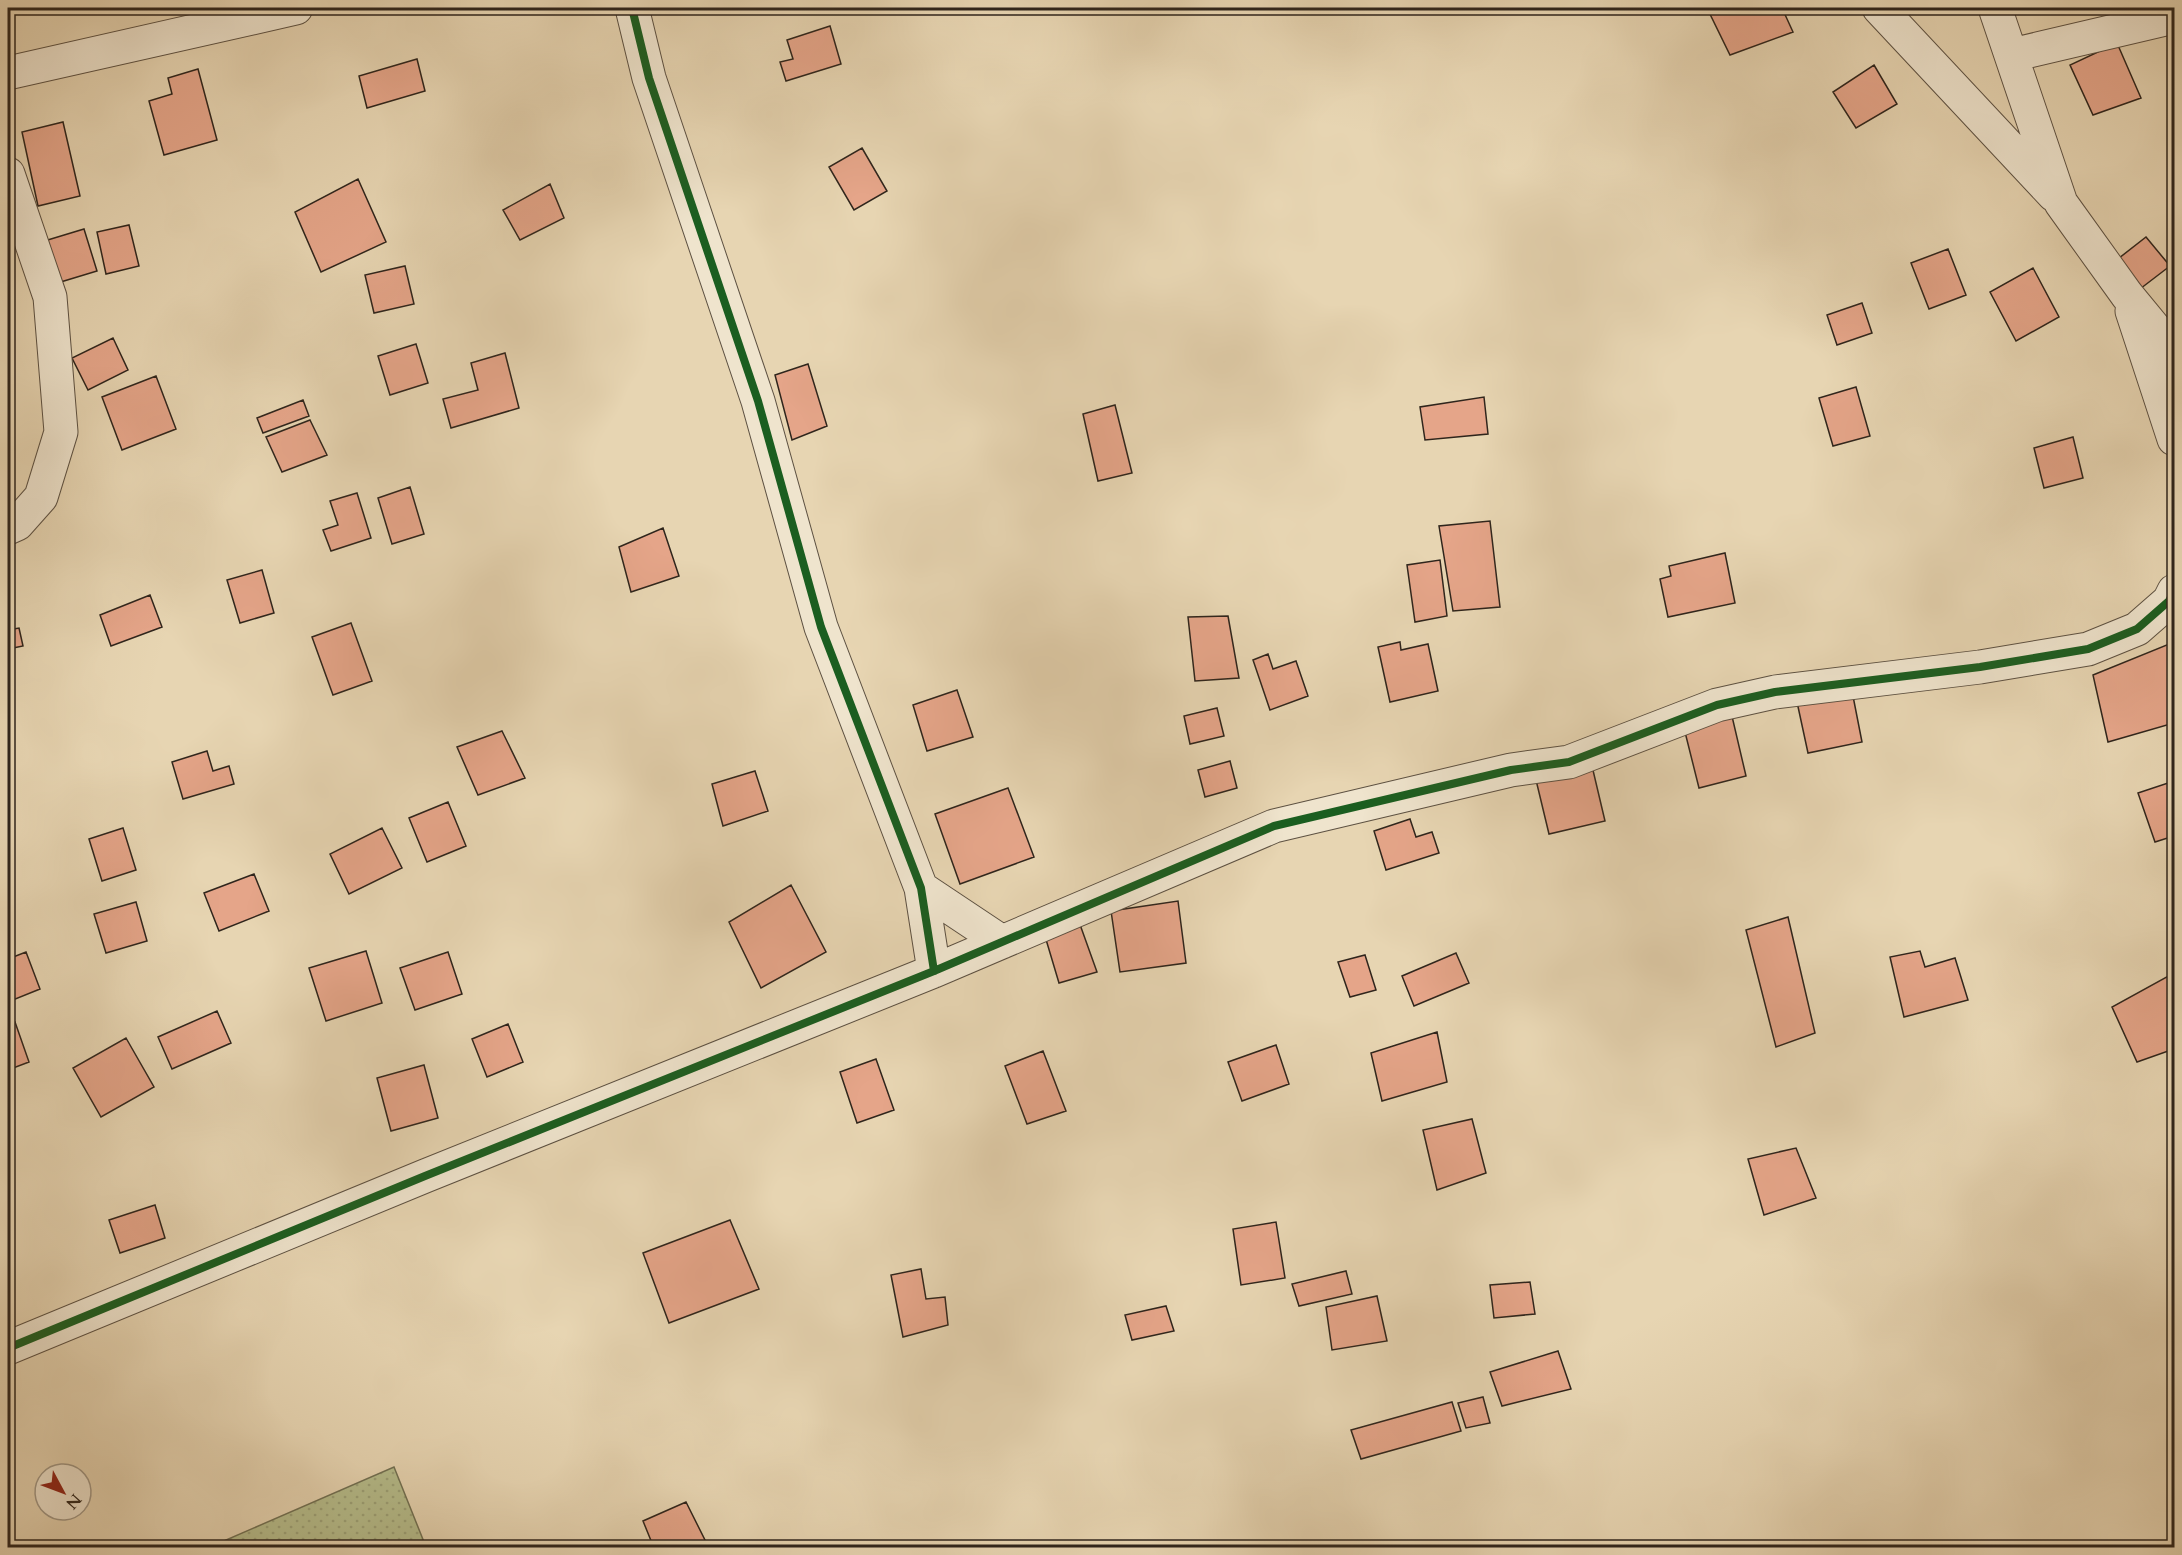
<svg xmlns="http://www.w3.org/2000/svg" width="2182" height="1555" viewBox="0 0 2182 1555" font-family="Cardo,serif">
<defs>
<pattern id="green-dots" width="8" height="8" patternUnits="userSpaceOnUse" patternTransform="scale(1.5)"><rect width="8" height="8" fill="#b6bd8c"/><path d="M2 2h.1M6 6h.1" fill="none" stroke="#9da278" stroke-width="1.8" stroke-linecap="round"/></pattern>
</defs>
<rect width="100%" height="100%" fill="#e7d5b2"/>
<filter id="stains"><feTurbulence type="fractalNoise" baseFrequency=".00333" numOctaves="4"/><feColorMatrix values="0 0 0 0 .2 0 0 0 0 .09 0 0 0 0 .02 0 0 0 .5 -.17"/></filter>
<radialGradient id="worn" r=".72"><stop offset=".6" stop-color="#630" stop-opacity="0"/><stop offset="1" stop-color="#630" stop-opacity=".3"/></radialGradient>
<!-- green -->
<path fill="url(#green-dots)" stroke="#727154" stroke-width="1.5" d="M 394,1467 L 426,1547 L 210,1547 Z"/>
<!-- building -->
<path fill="#e5a589" stroke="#2f251c" stroke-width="1.5" d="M 1707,8 L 1782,8 L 1793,32 L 1730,55 Z
M 830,26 L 841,64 L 786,81 L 780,62 L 793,59 L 787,40 Z
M 2117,43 L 2141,98 L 2093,115 L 2070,65 Z
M 417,59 L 425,91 L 367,108 L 359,76 Z
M 1874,65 L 1897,104 L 1856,128 L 1833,92 Z
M 198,69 L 217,140 L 164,155 L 149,101 L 172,94 L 168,78 Z
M 63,122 L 80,196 L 38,206 L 22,132 Z
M 862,148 L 887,191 L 854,210 L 829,167 Z
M 358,179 L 386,242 L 321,272 L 295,212 Z
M 550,184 L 564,218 L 520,240 L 503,210 Z
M 129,225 L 139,266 L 106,274 L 97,232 Z
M 84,229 L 97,271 L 54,284 L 41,242 Z
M 2146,237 L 2170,266 L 2136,292 L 2114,262 Z
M 1948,249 L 1966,295 L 1929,309 L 1911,263 Z
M 405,266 L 414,304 L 374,313 L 365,275 Z
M 2033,268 L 2059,317 L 2016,341 L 1990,292 Z
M 1862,303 L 1872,333 L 1837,345 L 1827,315 Z
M 113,338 L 128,370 L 88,390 L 72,358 Z
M 416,344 L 428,383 L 390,395 L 378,356 Z
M 505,353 L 519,408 L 451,428 L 443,399 L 478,390 L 471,363 Z
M 808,364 L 827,426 L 792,440 L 775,375 Z
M 156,376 L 176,429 L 122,450 L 102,397 Z
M 1856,387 L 1870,436 L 1833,446 L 1819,398 Z
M 1484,397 L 1488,434 L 1425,440 L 1420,407 Z
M 303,400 L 309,416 L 263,433 L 257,418 Z
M 1115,405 L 1132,473 L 1098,481 L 1083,414 Z
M 310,420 L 327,455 L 282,472 L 266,437 Z
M 2073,437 L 2083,478 L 2044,488 L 2034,448 Z
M 410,487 L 424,534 L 392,544 L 378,498 Z
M 357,493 L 371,538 L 331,551 L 323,530 L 338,525 L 330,501 Z
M 1490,521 L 1500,607 L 1453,611 L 1439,526 Z
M 663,528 L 679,576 L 631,592 L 619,547 Z
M 1725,553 L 1735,603 L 1668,617 L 1660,579 L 1671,576 L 1669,566 Z
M 1440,560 L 1447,616 L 1415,622 L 1407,565 Z
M 262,570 L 274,613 L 240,623 L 227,580 Z
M 150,595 L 162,627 L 111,646 L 100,615 Z
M 1228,616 L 1239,678 L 1195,681 L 1188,617 Z
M 351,623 L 372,681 L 333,695 L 312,637 Z
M 19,628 L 23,646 L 8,649 L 8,630 Z
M 1400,642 L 1401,650 L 1428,644 L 1438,691 L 1390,702 L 1378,647 Z
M 2174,642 L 2174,723 L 2108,742 L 2093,675 Z
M 1268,654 L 1273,669 L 1296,661 L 1308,696 L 1270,710 L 1253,660 Z
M 957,690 L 973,737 L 927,751 L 913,705 Z
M 1852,691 L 1862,742 L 1808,753 L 1797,702 Z
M 1217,708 L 1224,736 L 1190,744 L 1184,716 Z
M 1731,712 L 1746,776 L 1699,788 L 1683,724 Z
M 502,731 L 525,778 L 478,795 L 457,747 Z
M 207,751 L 213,771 L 229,766 L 234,784 L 183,799 L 172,762 Z
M 1230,761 L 1237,788 L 1205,797 L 1198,770 Z
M 1592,766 L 1605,821 L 1549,834 L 1536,780 Z
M 755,771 L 768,811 L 723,826 L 712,784 Z
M 2174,781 L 2174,836 L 2155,842 L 2138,793 Z
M 1008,788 L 1034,857 L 960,884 L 935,814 Z
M 448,802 L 466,846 L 427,862 L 409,818 Z
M 1410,819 L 1416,837 L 1432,832 L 1439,853 L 1386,870 L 1374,831 Z
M 123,828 L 136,870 L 102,881 L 89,839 Z
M 382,828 L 402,868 L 349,894 L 330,854 Z
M 254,874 L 269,911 L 219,931 L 204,893 Z
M 791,885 L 826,952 L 761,988 L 729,922 Z
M 1178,901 L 1186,963 L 1120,972 L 1111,911 Z
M 136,902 L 147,941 L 106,953 L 94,914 Z
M 1073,905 L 1097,972 L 1059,983 L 1039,916 Z
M 1788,917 L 1815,1033 L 1776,1047 L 1746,930 Z
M 366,951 L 382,1003 L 326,1021 L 309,968 Z
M 1920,951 L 1925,967 L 1955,958 L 1968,1000 L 1904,1017 L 1890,957 Z
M 26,952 L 40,989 L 8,1002 L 8,959 Z
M 448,952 L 462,994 L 415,1010 L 400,968 Z
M 1456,953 L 1469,983 L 1414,1006 L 1402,976 Z
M 1365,955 L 1376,990 L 1350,997 L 1338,962 Z
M 2172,974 L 2174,980 L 2174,1049 L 2137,1062 L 2112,1007 Z
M 217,1011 L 231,1043 L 172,1069 L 158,1037 Z
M 15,1022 L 29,1062 L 8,1070 L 8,1025 Z
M 508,1024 L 523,1062 L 487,1077 L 472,1039 Z
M 1437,1032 L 1447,1082 L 1382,1101 L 1371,1053 Z
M 126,1038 L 154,1087 L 101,1117 L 73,1068 Z
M 1276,1045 L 1289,1084 L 1242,1101 L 1228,1062 Z
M 1043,1051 L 1066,1111 L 1027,1124 L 1005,1066 Z
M 876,1059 L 894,1110 L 857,1123 L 840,1072 Z
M 424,1065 L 438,1118 L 391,1131 L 377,1078 Z
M 1472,1119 L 1486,1173 L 1437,1190 L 1423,1130 Z
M 1796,1148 L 1816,1198 L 1764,1215 L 1748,1159 Z
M 155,1205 L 165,1238 L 120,1253 L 109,1220 Z
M 730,1220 L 759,1289 L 669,1323 L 643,1253 Z
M 1276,1222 L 1285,1278 L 1241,1285 L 1233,1229 Z
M 921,1269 L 926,1299 L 945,1297 L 948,1325 L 903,1337 L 891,1275 Z
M 1346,1271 L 1352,1294 L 1299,1306 L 1292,1284 Z
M 1530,1282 L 1535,1314 L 1494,1318 L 1490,1285 Z
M 1377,1296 L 1387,1341 L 1332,1350 L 1326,1307 Z
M 1166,1306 L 1174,1331 L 1132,1340 L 1125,1315 Z
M 1558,1351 L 1571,1389 L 1502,1406 L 1490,1372 Z
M 1483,1397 L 1490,1423 L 1466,1428 L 1458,1403 Z
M 1452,1402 L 1461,1431 L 1361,1459 L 1351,1430 Z
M 686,1502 L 709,1548 L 654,1548 L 643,1521 Z"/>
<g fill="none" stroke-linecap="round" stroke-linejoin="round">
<!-- minor casing -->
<g stroke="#5d5142" stroke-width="35">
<path id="minor" d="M 632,8 L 649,78 L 758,401 L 821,627 L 921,888 L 934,971
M 1879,8 L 2054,195
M 1995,8 L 2061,203 L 2127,295 L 2174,352
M 2012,55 L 2174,17
M 8,73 L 296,8
M 8,174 L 50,297 L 61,432 L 41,497 L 17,524 L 8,528
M 2132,311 L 2174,439
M 921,888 L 1002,942
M 8,1348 L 425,1176 L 934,971 L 1274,826 L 1511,770 L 1569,762 L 1717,705 L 1775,692 L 1980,667 L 2088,649 L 2137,629 L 2169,601 L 2174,591"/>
</g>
<!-- minor -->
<use href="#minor" stroke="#efe4cd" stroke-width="33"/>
<!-- cycleway casing -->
<g stroke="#efe4cd" stroke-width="11">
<path id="cycleway" d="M 632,8 L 649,78 L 758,401 L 821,627 L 921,888 L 934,971
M 8,1348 L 425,1176 L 934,971 L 1274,826 L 1511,770 L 1569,762 L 1717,705 L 1775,692 L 1980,667 L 2088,649 L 2137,629 L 2169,601 L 2174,591"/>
</g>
<!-- cycleway -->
<use href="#cycleway" stroke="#1b5e20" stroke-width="8"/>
</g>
<!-- margin -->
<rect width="2182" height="1555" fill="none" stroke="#e7d5b2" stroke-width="30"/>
<rect x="9" y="9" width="2164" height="1537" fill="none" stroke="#2f251c" stroke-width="3"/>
<rect x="15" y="15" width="2152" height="1525" fill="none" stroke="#2f251c" stroke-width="1.5"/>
<!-- north arrow -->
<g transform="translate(63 1492) rotate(131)"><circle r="28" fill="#efe4cd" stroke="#a29886" stroke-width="1.5"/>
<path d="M0-4.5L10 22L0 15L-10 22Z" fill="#8f2418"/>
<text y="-9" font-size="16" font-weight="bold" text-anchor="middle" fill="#2f251c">N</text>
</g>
<rect width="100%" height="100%" filter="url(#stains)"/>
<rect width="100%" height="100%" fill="url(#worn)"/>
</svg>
